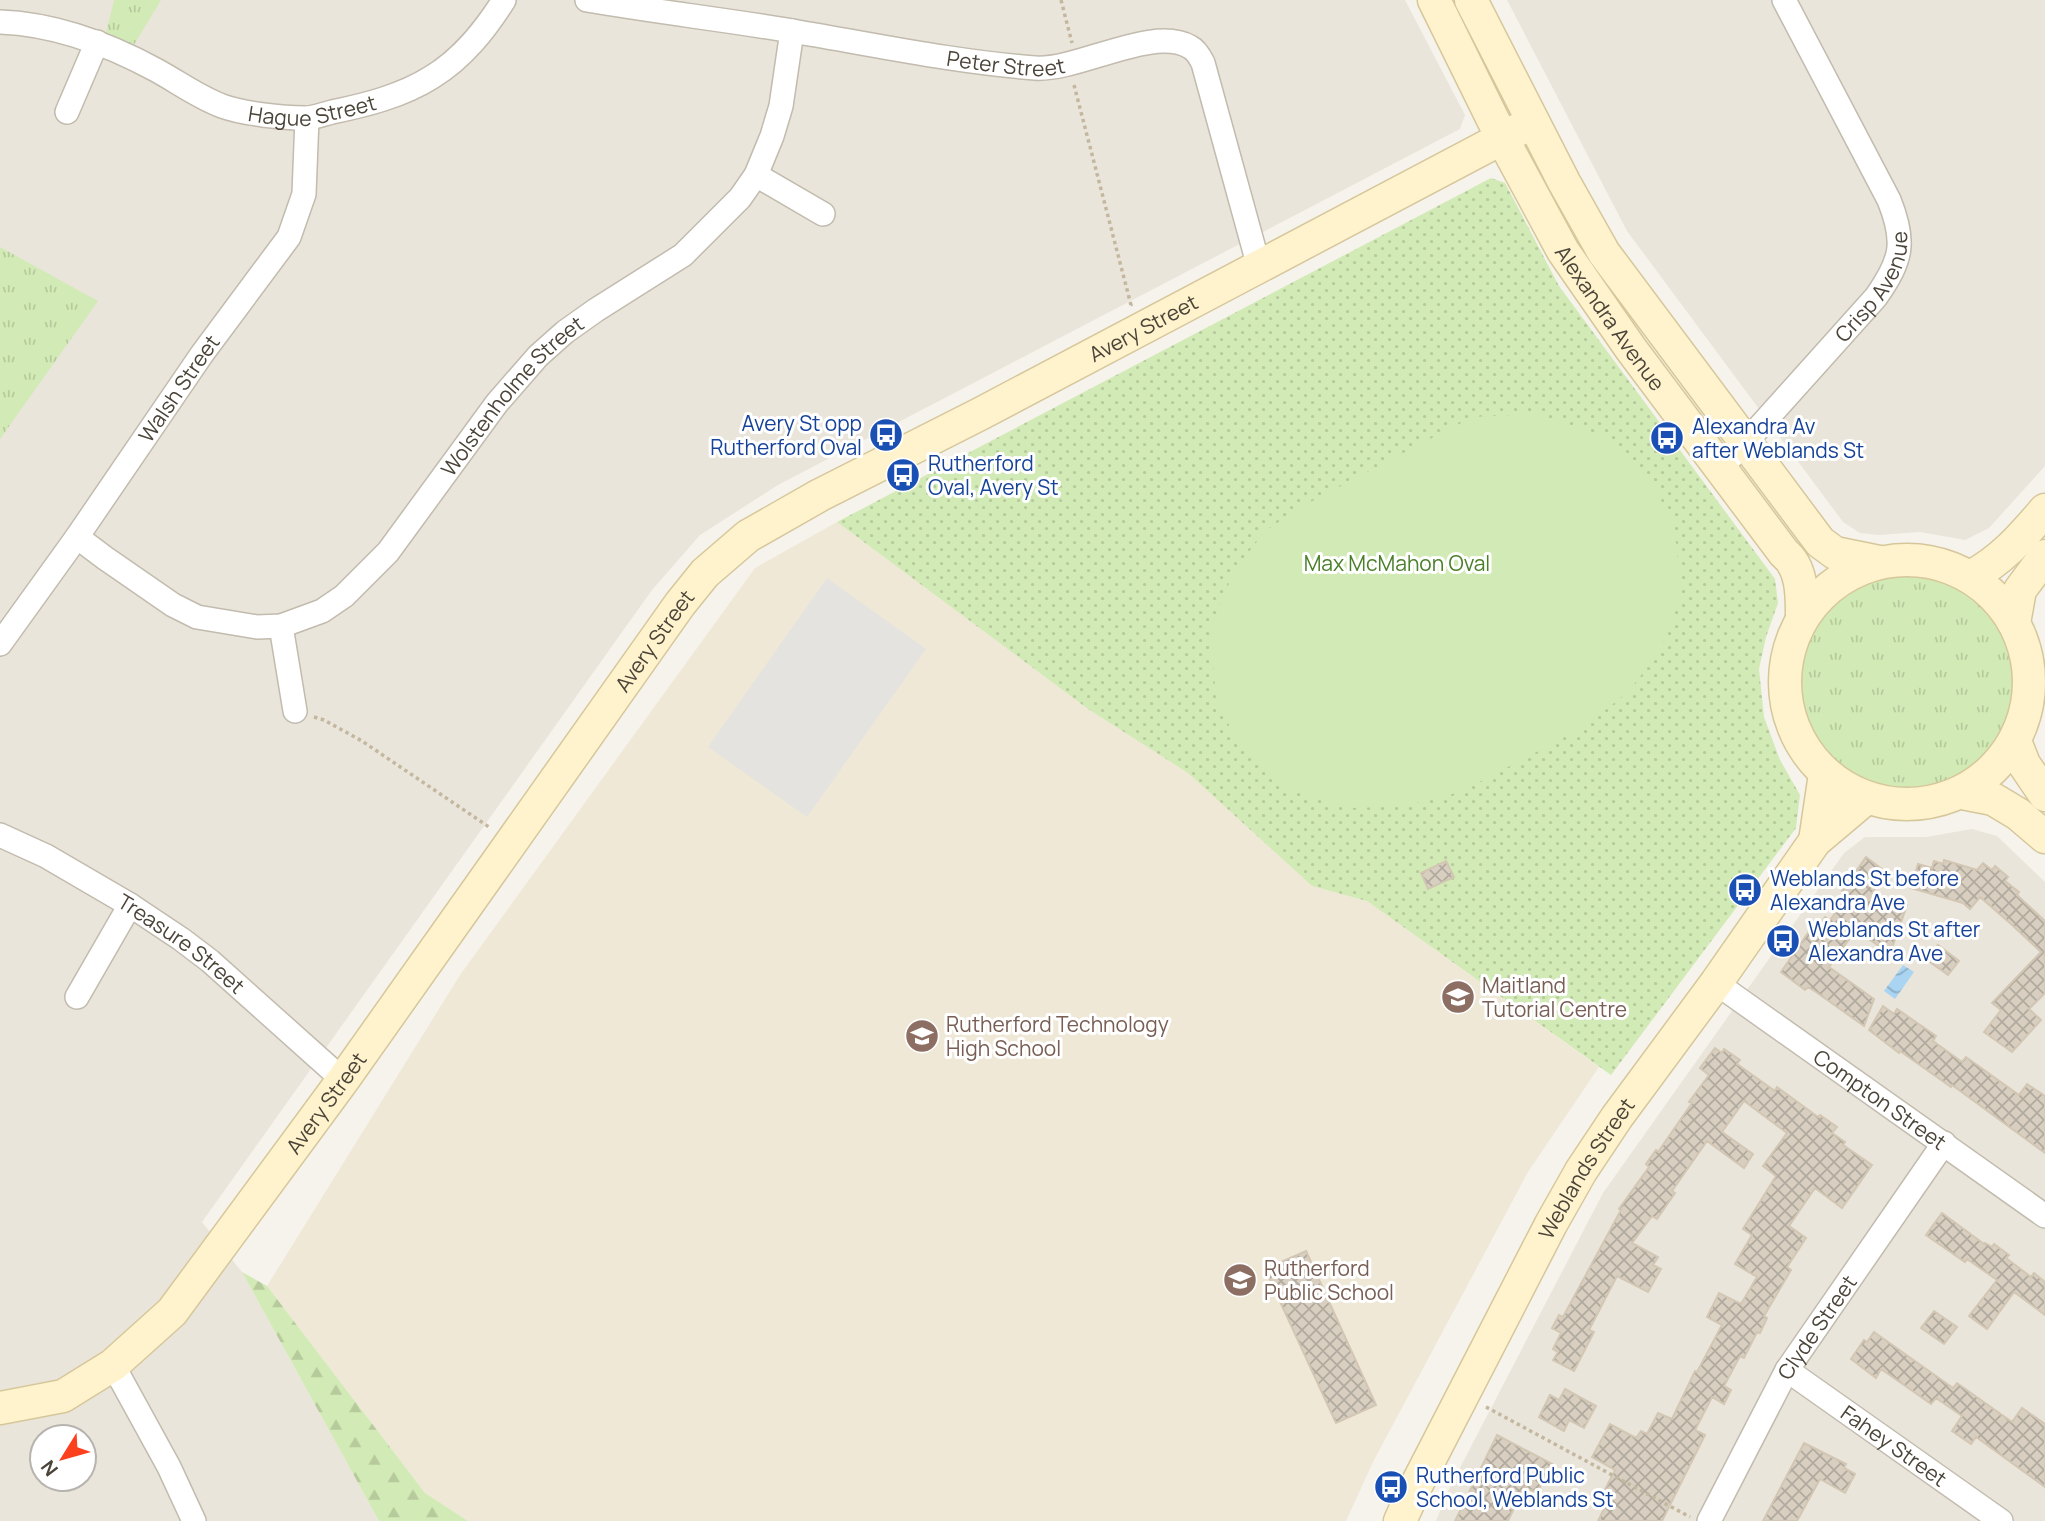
<svg xmlns="http://www.w3.org/2000/svg" width="2045" height="1521" viewBox="0 0 2045 1521" font-family="Manrope,sans-serif">
<defs>
<pattern id="grass-tufts" width="24" height="20" patternUnits="userSpaceOnUse" patternTransform="scale(1.75)"><rect width="24" height="20" fill="#d2eab5"/><path d="M3 7l-1-3M5 7V3M7 7l1-3M15 17l-1-3M17 17v-4M19 17l1-3" fill="none" stroke="#b6ca9c"/></pattern>
<pattern id="forest-firs" width="22" height="20" patternUnits="userSpaceOnUse" patternTransform="scale(1.75)"><rect width="22" height="20" fill="#d2eab5"/><path d="M5 1l3.5 6h-7zM16 11l3.5 6h-7z" fill="#b6ca9c"/></pattern>
<pattern id="park-dots" width="8" height="8" patternUnits="userSpaceOnUse" patternTransform="scale(1.75)"><rect width="8" height="8" fill="#d2eab5"/><path d="M2 2h.1M6 6h.1" fill="none" stroke="#b6ca9c" stroke-width="1.8" stroke-linecap="round"/></pattern>
<pattern id="water-waves" width="16" height="10" patternUnits="userSpaceOnUse" patternTransform="scale(1.75)"><rect width="16" height="10" fill="#a9d4f2"/><path d="M0 5q4-4 8 0t8 0" fill="none" stroke="#8caec5"/></pattern>
<pattern id="building-cross-hatch" width="8" height="8" patternUnits="userSpaceOnUse" patternTransform="scale(1.75)"><rect width="8" height="8" fill="#d8cfc1"/><path d="M0 0l8 8M0 8l8-8" fill="none" stroke="#b1aa9e"/></pattern>
</defs>
<rect width="100%" height="100%" fill="#f6f3ec"/>
<!-- residential -->
<path fill="#eae5da" fill-rule="evenodd" d="M 0,0 L 1405,0 L 1465,115 L 1460,129 L 778,485 L 700,535 L 652,590 L 202,1222 L 242,1272 L 379,1521 L 0,1521 ZM 42,1437 L 84,1437 L 84,1479 L 42,1479 Z
M 1507,0 L 2045,0 L 2045,466 L 1989,528 L 1965,540 L 1920,532 L 1879,535 L 1860,533 L 1843,522 L 1627,231 Z
M 1972,829 L 1997,836 L 2045,882 L 2045,1521 L 1436,1521 L 1451,1485 L 1603,1193 L 1844,853 L 1865,837 L 1926,837 Z"/>
<!-- education -->
<path fill="#efe8d6" d="M 837,522 L 1088,709 L 1188,773 L 1312,886 L 1367,901 L 1599,1067 L 1528,1172 L 1373,1462 L 1346,1521 L 468,1521 L 425,1493 L 267,1286 L 460,975 L 755,568 Z"/>
<!-- grass -->
<path fill="url(#grass-tufts)" d="M 114,0 L 161,0 L 132,48 L 106,33 Z
M 0,247 L 98,301 L 0,439 Z
M1798 686a110 110 0 1 1 220 0a110 110 0 1 1-220 0Z"/>
<!-- forest -->
<path fill="url(#forest-firs)" d="M 242,1272 L 267,1286 L 425,1493 L 468,1521 L 379,1521 Z"/>
<!-- park -->
<path fill="url(#park-dots)" d="M 1491,178 L 1505,183 L 1559,286 L 1775,579 L 1778,603 L 1766,637 L 1759,669 L 1764,717 L 1780,760 L 1800,795 L 1796,828 L 1611,1075 L 1367,901 L 1312,886 L 1188,773 L 1088,709 L 837,522 Z"/>
<!-- garden -->
<path fill="#d2eab5" d="M 1535,414 L 1598,434 L 1647,473 L 1674,526 L 1682,594 L 1660,651 L 1628,692 L 1584,727 L 1460,792 L 1404,806 L 1351,808 L 1289,790 L 1240,748 L 1216,698 L 1210,631 L 1234,571 L 1265,531 L 1305,505 L 1428,440 L 1473,417 Z"/>
<!-- parking -->
<path fill="#e5e3e0" d="M 827,578 L 926,649 L 807,817 L 708,747 Z"/>
<!-- water -->
<path fill="url(#water-waves)" d="M 1903,965 L 1914,972 L 1895,999 L 1884,991 Z"/>
<!-- building -->
<path fill="url(#building-cross-hatch)" stroke="#d3c7b4" stroke-width="2" d="M 1866,857 L 1886,872 L 1872,893 L 1907,905 L 1890,954 L 1856,930 L 1829,967 L 1874,999 L 1864,1026 L 1816,992 L 1808,987 L 1805,990 L 1781,972 L 1817,920 L 1821,923 L 1825,917 L 1830,920 L 1848,896 L 1842,891 Z
M 1944,860 L 1977,870 L 1983,863 L 1992,870 L 1995,866 L 2008,877 L 2005,881 L 2019,892 L 2017,895 L 2045,921 L 2045,993 L 2029,1009 L 2041,1020 L 2012,1052 L 1984,1032 L 2001,1010 L 1992,1003 L 2041,952 L 2011,924 L 1980,897 L 1970,909 L 1963,903 L 1911,888 L 1918,864 L 1932,868 L 1934,861 L 1943,864 Z
M 1446,861 L 1454,877 L 1428,889 L 1421,873 Z
M 1938,945 L 1959,961 L 1948,975 L 1927,960 Z
M 1883,1006 L 1894,1014 L 1897,1009 L 1936,1036 L 1933,1041 L 1962,1062 L 1966,1057 L 2019,1095 L 2027,1084 L 2045,1096 L 2045,1153 L 1952,1085 L 1951,1087 L 1900,1051 L 1899,1053 L 1869,1030 Z
M 1715,1048 L 1722,1053 L 1724,1049 L 1740,1060 L 1737,1064 L 1775,1091 L 1777,1087 L 1818,1117 L 1820,1115 L 1837,1127 L 1832,1133 L 1845,1142 L 1843,1145 L 1872,1165 L 1842,1208 L 1815,1188 L 1789,1226 L 1806,1238 L 1787,1267 L 1791,1270 L 1764,1316 L 1767,1318 L 1760,1333 L 1757,1332 L 1744,1358 L 1740,1356 L 1724,1386 L 1731,1390 L 1724,1404 L 1712,1397 L 1695,1430 L 1705,1435 L 1662,1521 L 1598,1521 L 1604,1509 L 1597,1505 L 1615,1470 L 1592,1457 L 1610,1424 L 1636,1438 L 1641,1431 L 1647,1434 L 1658,1413 L 1672,1419 L 1695,1371 L 1697,1372 L 1722,1325 L 1707,1317 L 1719,1293 L 1741,1304 L 1757,1277 L 1735,1264 L 1752,1235 L 1743,1229 L 1776,1176 L 1763,1166 L 1787,1133 L 1744,1101 L 1722,1132 L 1753,1154 L 1744,1168 L 1707,1141 L 1672,1191 L 1675,1193 L 1657,1219 L 1652,1216 L 1632,1243 L 1658,1257 L 1653,1265 L 1661,1269 L 1648,1292 L 1617,1276 L 1589,1330 L 1594,1332 L 1574,1371 L 1553,1360 L 1558,1352 L 1553,1349 L 1561,1333 L 1552,1328 L 1559,1315 L 1563,1317 L 1621,1210 L 1619,1209 L 1649,1167 L 1646,1164 L 1656,1150 L 1658,1152 L 1692,1103 L 1689,1102 L 1709,1075 L 1700,1068 Z
M 1942,1213 L 1984,1244 L 1985,1243 L 1992,1247 L 1994,1244 L 2009,1255 L 2006,1258 L 2031,1277 L 2034,1273 L 2045,1282 L 2045,1315 L 2014,1292 L 1987,1329 L 1969,1316 L 1997,1280 L 1967,1259 L 1965,1262 L 1926,1235 Z
M 1306,1251 L 1376,1405 L 1336,1423 L 1265,1269 Z
M 1934,1311 L 1957,1327 L 1944,1344 L 1921,1328 Z
M 1874,1332 L 1953,1388 L 1957,1383 L 2012,1422 L 2022,1408 L 2045,1424 L 2045,1487 L 1976,1437 L 1971,1444 L 1952,1431 L 1962,1416 L 1936,1398 L 1931,1404 L 1881,1369 L 1876,1378 L 1851,1359 L 1864,1340 L 1867,1342 Z
M 1565,1389 L 1596,1406 L 1584,1428 L 1569,1420 L 1564,1431 L 1539,1417 L 1550,1395 L 1559,1400 Z
M 1497,1435 L 1552,1464 L 1537,1493 L 1524,1487 L 1508,1521 L 1455,1521 Z
M 1804,1443 L 1846,1464 L 1844,1468 L 1855,1474 L 1845,1493 L 1820,1479 L 1797,1521 L 1763,1521 Z"/>
<g fill="none" stroke-linecap="round" stroke-linejoin="round">
<!-- street casing -->
<g stroke="#c2bbae" stroke-width="26">
<g id="street">
<path id="s1" d="M 587,0 C 657,12 728,20 798,32 C 876,45 955,62 1035,68 C 1078,71 1153,25 1190,47 C 1196,50 1200,57 1203,63 L 1259,267"/>
<path id="s2" d="M 0,22 C 56,24 108,44 156,70 C 178,82 198,97 222,106 C 244,114 282,118 306,118 C 314,118 324,114 332,112 C 366,105 402,96 432,77 C 463,58 485,30 504,0"/>
<path d="M 67,112 L 97,42"/>
<path d="M 756,175 L 823,214"/>
<path id="s3" d="M 1721,467 L 1745,443 L 1876,297 C 1902,260 1906,242 1889,200 L 1784,0"/>
<path id="s4" d="M 77,537 L 105,558 L 173,605 L 197,617 L 257,627 L 281,626 L 322,611 L 344,596 L 388,552 L 497,403 L 538,356 L 565,332 L 596,310 L 683,255 L 740,198 L 756,175 L 772,136 L 781,106 L 792,31"/>
<path d="M 281,626 L 295,711"/>
<path id="s5" d="M 0,644 L 77,537 L 202,354 L 289,237 L 304,194 L 307,118"/>
<path id="s6" d="M 0,835 L 46,856 L 130,905 L 181,939 L 210,961 L 343,1080"/>
<path id="s7" d="M 1716,983 L 2045,1216"/>
<path d="M 77,997 L 130,905"/>
<path d="M 113,1365 L 169,1467 L 194,1521"/>
<path id="s8" d="M 1787,1370 L 2001,1521"/>
<path id="s9" d="M 1709,1521 L 1787,1370 L 1944,1143"/>
</g>
</g>
<!-- secondary casing -->
<g stroke="#d6c79b" stroke-width="35">
<g id="secondary">
<path id="s10" d="M 1434,0 L 1502,138 L 1563,251 L 1631,349 L 1784,553 C 1803,568 1802,597 1802,619"/>
<path d="M 1471,0 L 1564,182 L 1604,253 L 1820,542 L 1835,553 L 1879,562"/>
<circle cx="1907" cy="682" r="122"/>
<path d="M 1970,577 C 2001,561 2022,537 2045,510"/>
<path d="M 2014,623 L 2020,590 L 2045,556"/>
<path d="M 2015,741 L 2024,764 L 2045,795"/>
<path d="M 1962,793 L 1993,799 L 2018,814 L 2045,837"/>
<path d="M 1815,841 L 1825,774"/>
<path id="s11" d="M 0,1408 L 63,1396 L 113,1365 L 172,1312 L 343,1080 L 680,604 L 705,573 L 748,536 L 820,495 L 980,414 L 1533,122"/>
<path id="s12" d="M 1400,1521 L 1417,1484 L 1551,1224 L 1581,1171 L 1617,1117 L 1716,983 L 1815,841 L 1866,798"/>
</g>
</g>
<!-- path -->
<path stroke="#c4b79f" stroke-width="3.5" stroke-dasharray="3.5 3.5" stroke-linecap="butt" d="M 1061,0 L 1072,43
M 1074,85 L 1131,305 L 1129,306
M 314,717 L 324,720 L 362,741 L 489,827
M 1486,1407 L 1690,1517"/>
<!-- street -->
<use href="#street" stroke="#fff" stroke-width="23"/>
<!-- secondary -->
<use href="#secondary" stroke="#fff3cd" stroke-width="32"/>
</g>
<!-- icons -->
<defs>
<g id="bus-disc" transform="scale(1.75)"><circle r="9.5" fill="#1a4fb4" stroke="#fff"/><path d="M-5-6H5V4H4V6H2V4H-2V6H-4V4H-5ZM-3.5-4V0h7V-4ZM-3.5 1.2v1.5H-2V1.2ZM2 1.2v1.5H3.5V1.2Z" fill="#fff"/></g>
<g id="school-disc" transform="scale(1.75)"><circle r="9.5" fill="#8d6e63" stroke="#fff"/><path d="M0-5L7-2L0 1L-7-2ZM-4 1L0 2.5L4 1V4Q0 6-4 4Z" fill="#fff"/></g>
</defs>
<g fill-rule="evenodd">
<use href="#bus-disc" x="886" y="435"/>
<use href="#bus-disc" x="1667" y="438"/>
<use href="#bus-disc" x="903" y="475"/>
<use href="#bus-disc" x="1745" y="890"/>
<use href="#bus-disc" x="1783" y="941"/>
<use href="#school-disc" x="1458" y="997"/>
<use href="#school-disc" x="922" y="1036"/>
<use href="#school-disc" x="1240" y="1280"/>
<use href="#bus-disc" x="1391" y="1487"/>
</g>
<g text-anchor="middle" dominant-baseline="central" stroke-width="6" stroke-linejoin="round" paint-order="stroke">
<!-- street labels -->
<g font-size="21" fill="#4b4439" stroke="#fff">
<text stroke="none"><textPath href="#s1" startOffset="424">Peter Street</textPath></text>
<text stroke="none"><textPath href="#s2" startOffset="332">Hague Street</textPath></text>
<text stroke="none"><textPath href="#s3" startOffset="238">Crisp Avenue</textPath></text>
<text stroke="none"><textPath href="#s10" startOffset="364">Alexandra Avenue</textPath></text>
<text stroke="none"><textPath href="#s11" startOffset="1617">Avery Street</textPath></text>
<text stroke="none"><textPath href="#s5" startOffset="312">Walsh Street</textPath></text>
<text stroke="none"><textPath href="#s4" startOffset="562">Wolstenholme Street</textPath></text>
<text stroke="none"><textPath href="#s11" startOffset="1029">Avery Street</textPath></text>
<text stroke="none"><textPath href="#s6" startOffset="212">Treasure Street</textPath></text>
<text stroke="none"><textPath href="#s7" startOffset="201">Compton Street</textPath></text>
<text stroke="none"><textPath href="#s11" startOffset="462">Avery Street</textPath></text>
<text stroke="none"><textPath href="#s12" startOffset="399">Weblands Street</textPath></text>
<text stroke="none"><textPath href="#s9" startOffset="222">Clyde Street</textPath></text>
<text stroke="none"><textPath href="#s8" startOffset="131">Fahey Street</textPath></text>
</g>
<!-- transit labels -->
<g font-size="21" fill="#164399" stroke="#fff" text-anchor="start">
<text x="862" y="423" text-anchor="end">Avery St opp<tspan x="862" dy="24">Rutherford Oval</tspan></text>
<text x="1692" y="426">Alexandra Av<tspan x="1692" dy="24">after Weblands St</tspan></text>
<text x="928" y="463">Rutherford<tspan x="928" dy="24">Oval, Avery St</tspan></text>
<text x="1770" y="878">Weblands St before<tspan x="1770" dy="24">Alexandra Ave</tspan></text>
<text x="1808" y="929">Weblands St after<tspan x="1808" dy="24">Alexandra Ave</tspan></text>
<text x="1416" y="1475">Rutherford Public<tspan x="1416" dy="24">School, Weblands St</tspan></text>
</g>
<!-- park labels -->
<g font-size="21" fill="#4a7f2a" stroke="#fff">
<text x="1397" y="563">Max McMahon Oval</text>
</g>
<!-- education labels -->
<g font-size="21" fill="#785e54" stroke="#fff" text-anchor="start">
<text x="1482" y="985">Maitland<tspan x="1482" dy="24">Tutorial Centre</tspan></text>
<text x="946" y="1024">Rutherford Technology<tspan x="946" dy="24">High School</tspan></text>
<text x="1264" y="1268">Rutherford<tspan x="1264" dy="24">Public School</tspan></text>
</g>
</g>
<!-- north arrow -->
<g transform="translate(63 1458) rotate(233)"><circle r="33" fill="#ffffff" stroke="#b7b4b0" stroke-width="2"/>
<path d="M0-5L12 26L0 18L-12 26Z" fill="#fc3f1d"/>
<text y="-10" font-size="19" font-weight="bold" text-anchor="middle" fill="#4b4439">N</text>
</g>
</svg>
